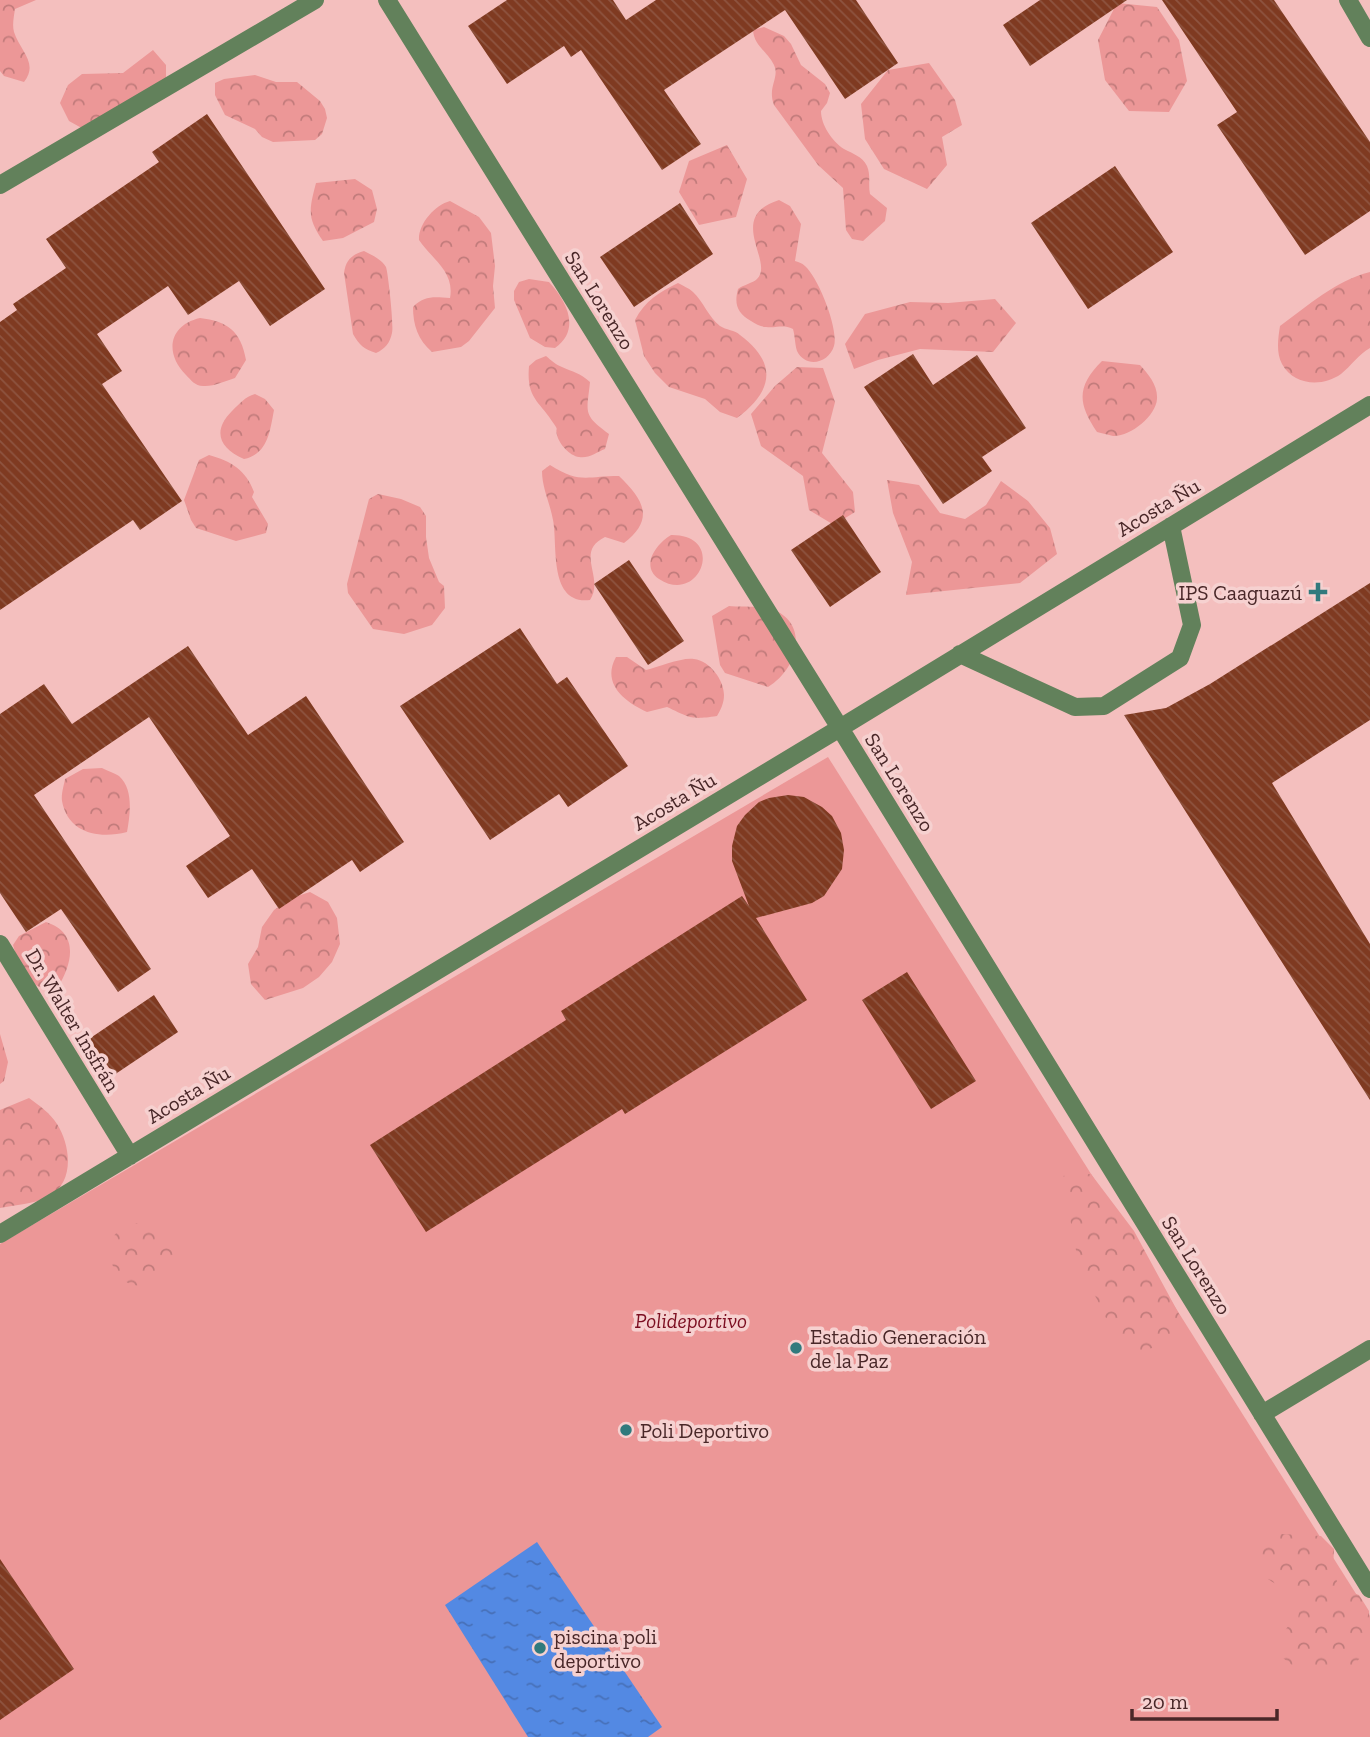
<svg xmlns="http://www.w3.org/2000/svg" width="1370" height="1737" viewBox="0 0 1370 1737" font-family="'Zilla Slab',serif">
<defs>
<pattern id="forest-crowns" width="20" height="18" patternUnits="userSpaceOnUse" patternTransform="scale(1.75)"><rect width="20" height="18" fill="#ec9797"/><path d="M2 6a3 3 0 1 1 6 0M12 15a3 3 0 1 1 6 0" fill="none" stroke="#c17b7b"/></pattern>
<pattern id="water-ripples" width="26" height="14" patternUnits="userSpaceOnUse" patternTransform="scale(1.75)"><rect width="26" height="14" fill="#5389e3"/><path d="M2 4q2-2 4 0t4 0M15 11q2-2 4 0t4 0" fill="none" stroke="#4770b8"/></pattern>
<pattern id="building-back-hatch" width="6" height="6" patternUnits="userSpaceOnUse" patternTransform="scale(1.75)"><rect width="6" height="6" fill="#7f3a21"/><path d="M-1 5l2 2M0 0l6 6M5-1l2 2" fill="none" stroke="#8e5440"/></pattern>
</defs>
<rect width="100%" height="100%" fill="#f4bfbe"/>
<!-- green -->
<path fill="#ec9797" d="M 828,757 L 1370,1616 L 1370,1737 L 0,1737 L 0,1244 Z"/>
<!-- forest -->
<path fill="url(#forest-crowns)" d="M 0,0 L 36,0 L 15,9 C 14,16 12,25 14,32 C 20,51 39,63 24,82 L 4,76 L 0,71 Z
M 1117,3 L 1157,7 L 1179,40 L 1187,81 L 1169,112 L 1129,111 L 1105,80 L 1098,40 Z
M 764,27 L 784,36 L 791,44 L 801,65 L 825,84 L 830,93 L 827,103 L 821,111 C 821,125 832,141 844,149 C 853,154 862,156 867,166 C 871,175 868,185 870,194 L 887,208 L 885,221 L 863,241 L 852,239 L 846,230 L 843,188 L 818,165 L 774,105 C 767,87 780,78 774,65 C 767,51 754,46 753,30 Z
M 153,50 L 166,65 L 166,81 L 87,131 L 69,121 L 60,103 L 68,85 L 82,74 L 123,73 Z
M 929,63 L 955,100 L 962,125 L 942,137 L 947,165 L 927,189 L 884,169 L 865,139 L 861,104 L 888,70 Z
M 255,75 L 276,82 L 297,82 L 320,101 L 325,109 L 327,118 L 322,134 L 315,140 L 273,142 L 262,137 L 255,129 L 225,115 L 215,95 L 215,83 L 224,79 Z
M 727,145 L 747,179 L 736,217 L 699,225 L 679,192 L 689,161 Z
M 355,179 L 372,190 L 377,209 L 374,222 L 343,238 L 323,241 C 307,218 309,210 316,183 Z
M 779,200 L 790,206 L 801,224 L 795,261 C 798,262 802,263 805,266 C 818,277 839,329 834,346 C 829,363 806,369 797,351 C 795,345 795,336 793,329 C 783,324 778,328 766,327 C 761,327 756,324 751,321 C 737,313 734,304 738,289 C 743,285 753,283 757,279 C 775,262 725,217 779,200 Z
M 450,201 L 479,217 L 491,233 L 495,266 L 493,286 L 495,308 L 469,341 L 461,347 L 432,352 C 418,340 413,325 413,307 C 424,295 435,297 450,298 C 455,272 432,259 419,240 C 418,224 435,205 450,201 Z
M 364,251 C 372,255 381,259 386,267 C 388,272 394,326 392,333 C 390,343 385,349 376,353 C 364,349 359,345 353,334 L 344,273 C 346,260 351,255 364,251 Z
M 1370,272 L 1370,348 C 1359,354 1351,366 1341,374 C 1323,387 1294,386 1282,364 C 1276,353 1278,338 1280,326 C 1309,305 1335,281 1370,272 Z
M 529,279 L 549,282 C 567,301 581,330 555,348 L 545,347 L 530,338 L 514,300 L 514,291 L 519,282 Z
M 678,283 C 683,286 689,288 693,292 C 703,301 709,318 720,326 C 726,330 735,330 740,335 C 779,364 772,392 737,418 L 720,412 L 705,399 L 669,387 L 655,373 L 644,356 L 635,320 C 645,301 659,292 678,283 Z
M 995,299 L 1016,323 L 993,352 L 920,349 L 878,360 L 854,369 L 845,344 L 865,314 L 910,302 L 948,303 Z
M 200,318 C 227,321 241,331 246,360 L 235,378 C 225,381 213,387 203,386 C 195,386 191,380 186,375 C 164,353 169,325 200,318 Z
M 546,356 C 551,360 556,365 562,367 C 573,372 580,373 590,382 C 587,413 582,414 609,434 L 605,449 C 597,452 588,459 579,457 C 570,456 559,444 557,435 C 555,427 559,431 554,424 C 540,401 526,399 529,366 L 536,360 Z
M 1102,361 L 1140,365 C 1148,374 1158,385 1157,399 C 1156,416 1130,437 1113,436 C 1108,435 1102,433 1097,432 C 1077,403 1077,386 1102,361 Z
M 797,367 L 823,368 L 835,402 L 822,453 L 853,492 L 855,512 L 834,525 L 809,510 L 803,476 L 761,446 L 751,414 L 775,386 Z
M 255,394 L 265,399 L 274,410 C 270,431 268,454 244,459 C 219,448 212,431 232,411 C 240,403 245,397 255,394 Z
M 209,455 C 231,461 246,470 254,492 L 252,497 L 268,524 L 266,533 L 236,541 L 196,528 L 191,520 L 184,500 L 199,460 Z
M 550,465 C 580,484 586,476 619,476 C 644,500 655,519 624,543 L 605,537 C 574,552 605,577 590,600 C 548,605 558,545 553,520 C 550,503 542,488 542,471 Z
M 887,480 L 919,485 L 940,513 L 965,519 L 986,505 L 1001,481 L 1028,501 L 1050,528 L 1057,554 L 1020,583 L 906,595 L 912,562 L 893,513 Z
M 378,494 L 401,499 L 420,507 L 426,516 L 426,537 L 429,558 L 439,582 L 444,586 L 445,608 L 432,625 L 404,634 L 373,629 L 348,593 L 347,584 L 369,499 Z
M 671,535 C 727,534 700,606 659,579 C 640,566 656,544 671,535 Z
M 729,606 C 738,607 767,606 772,609 C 811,624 797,670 768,687 L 725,673 L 720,665 L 712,616 Z
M 616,657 L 627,657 L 646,670 C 659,667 682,657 694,659 C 710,661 724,680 724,695 C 724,703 721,709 717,716 C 690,720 691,718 667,707 L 647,712 C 625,702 601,684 616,657 Z
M 102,768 C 107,771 115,773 119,776 C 134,789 130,815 127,832 C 100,839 68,834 62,801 C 61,794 64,785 65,779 L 83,769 Z
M 310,892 L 328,902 L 337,918 L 340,944 L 332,962 L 319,977 L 303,988 L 265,1000 L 251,984 L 248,964 L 258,947 L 262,927 L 274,910 L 291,898 Z
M 46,922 C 80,933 72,964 58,987 C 31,996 19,966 13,945 L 19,936 Z
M 0,1034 L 8,1062 L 4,1081 L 0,1084 Z
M 29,1098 C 40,1106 50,1113 57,1124 C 71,1146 75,1183 48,1197 C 34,1204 15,1205 0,1208 L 0,1110 Z
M 1091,1174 L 1134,1231 L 1185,1325 L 1161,1345 L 1125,1357 L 1078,1261 L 1062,1176 Z
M 138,1223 C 150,1225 170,1228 177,1240 C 187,1259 147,1299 125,1281 C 117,1275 111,1262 106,1254 C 112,1235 117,1227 138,1223 Z
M 1281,1534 L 1321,1536 L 1334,1549 L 1333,1569 L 1339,1588 L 1359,1595 L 1369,1611 L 1370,1636 L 1366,1649 L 1354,1666 L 1317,1678 L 1298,1670 L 1283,1658 L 1278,1638 L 1291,1623 L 1298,1619 L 1301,1599 L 1266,1578 L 1257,1561 L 1263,1542 Z"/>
<!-- water -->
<path fill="url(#water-ripples)" d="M 537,1542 L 662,1727 L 648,1737 L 528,1737 L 445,1605 Z"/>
<!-- building -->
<path fill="url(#building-back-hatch)" d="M 507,0 L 613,0 L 626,20 L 656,0 L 856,0 L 898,63 L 845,99 L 785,10 L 664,90 L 701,144 L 662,170 L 581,50 L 571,57 L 564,46 L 507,84 L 468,26 Z
M 1040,0 L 1127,0 L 1030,66 L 1003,25 Z
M 1162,0 L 1274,0 L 1370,142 L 1370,211 L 1305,255 L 1217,125 L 1237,112 Z
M 207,114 L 325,289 L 270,326 L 239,281 L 188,315 L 168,286 L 97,334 L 122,371 L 102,384 L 182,501 L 140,530 L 133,520 L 0,610 L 0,322 L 17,310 L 13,304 L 66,268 L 46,239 L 159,162 L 152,152 Z
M 1115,166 L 1173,252 L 1088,309 L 1031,223 Z
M 680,203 L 713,254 L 634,307 L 600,257 Z
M 913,354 L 933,385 L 977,355 L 1026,428 L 982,457 L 992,471 L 943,504 L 864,387 Z
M 843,515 L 881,572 L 830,607 L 791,550 Z
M 629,560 L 684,641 L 648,665 L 594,584 Z
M 1370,583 L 1370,720 L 1272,783 L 1370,944 L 1370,1100 L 1124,715 L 1166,708 L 1210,684 Z
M 520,628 L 557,684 L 567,677 L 628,766 L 568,807 L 559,794 L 490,840 L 400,706 Z
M 188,646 L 248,735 L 306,696 L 404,842 L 360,872 L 352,860 L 279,909 L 252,869 L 208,898 L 186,866 L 230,836 L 149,717 L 34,795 L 151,969 L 118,992 L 61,909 L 26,932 L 0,893 L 0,714 L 44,684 L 72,724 Z
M 788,795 L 804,797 L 822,807 L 832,816 L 841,833 L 844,850 L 842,869 L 824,896 L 812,903 L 756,918 L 807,1000 L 625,1114 L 622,1109 L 426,1232 L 370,1145 L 566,1020 L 561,1011 L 742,896 L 749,906 L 732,861 L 732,846 L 737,826 L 745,815 L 759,802 L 769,798 Z
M 907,972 L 976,1081 L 931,1109 L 862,1000 Z
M 154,995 L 178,1032 L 114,1075 L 89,1039 Z
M 0,1559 L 74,1669 L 0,1720 Z"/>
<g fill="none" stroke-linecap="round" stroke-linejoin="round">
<!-- minor -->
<path stroke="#62815b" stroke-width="18" d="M 387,0 L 840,728 L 1370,1589
M 1348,0 L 1370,38
M 0,185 L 315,0
M 960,654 L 1075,707 L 1104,706 L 1180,658 L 1192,625 L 1171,526
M 0,944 L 130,1156
M 0,1234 L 840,728 L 1370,405
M 1262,1414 L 1370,1349"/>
</g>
<!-- markers -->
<g fill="#307a7d" stroke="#f6d1d0" stroke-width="2.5">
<path d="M1314.5 581.5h7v7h7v7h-7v7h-7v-7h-7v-7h7z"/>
<circle cx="796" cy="1348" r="7"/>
<circle cx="626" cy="1430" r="7"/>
<circle cx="540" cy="1648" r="7"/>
</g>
<g text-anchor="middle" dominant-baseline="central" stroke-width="7" stroke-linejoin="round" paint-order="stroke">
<!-- street labels -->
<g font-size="21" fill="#492728" stroke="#f6d1d0">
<text transform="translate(600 300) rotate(58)">San Lorenzo</text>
<text transform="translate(1158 507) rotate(-31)">Acosta Ñu</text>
<text transform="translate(900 782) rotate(58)">San Lorenzo</text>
<text transform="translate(674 801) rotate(-31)">Acosta Ñu</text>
<text transform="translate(73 1020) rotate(59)">Dr. Walter Insfrán</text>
<text transform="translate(188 1094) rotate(-31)">Acosta Ñu</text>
<text transform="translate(1197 1265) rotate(58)">San Lorenzo</text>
</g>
<!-- poi labels -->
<g font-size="21" fill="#492728" stroke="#f6d1d0" text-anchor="start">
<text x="1302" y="592" text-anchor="end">IPS Caaguazú</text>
<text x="810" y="1336">Estadio Generación<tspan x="810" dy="24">de la Paz</tspan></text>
<text x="640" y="1430">Poli Deportivo</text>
<text x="554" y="1636">piscina poli<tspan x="554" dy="24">deportivo</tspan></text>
</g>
<!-- park labels -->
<g font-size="21" font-style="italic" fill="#7c0e21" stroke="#f6d1d0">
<text x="691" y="1320">Polideportivo</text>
</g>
</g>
<!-- scale -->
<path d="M1132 1709v10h145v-10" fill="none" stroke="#492728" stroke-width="3.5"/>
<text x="1142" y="1709" font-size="21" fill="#492728" stroke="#f6d1d0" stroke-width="5" paint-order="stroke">20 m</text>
</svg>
